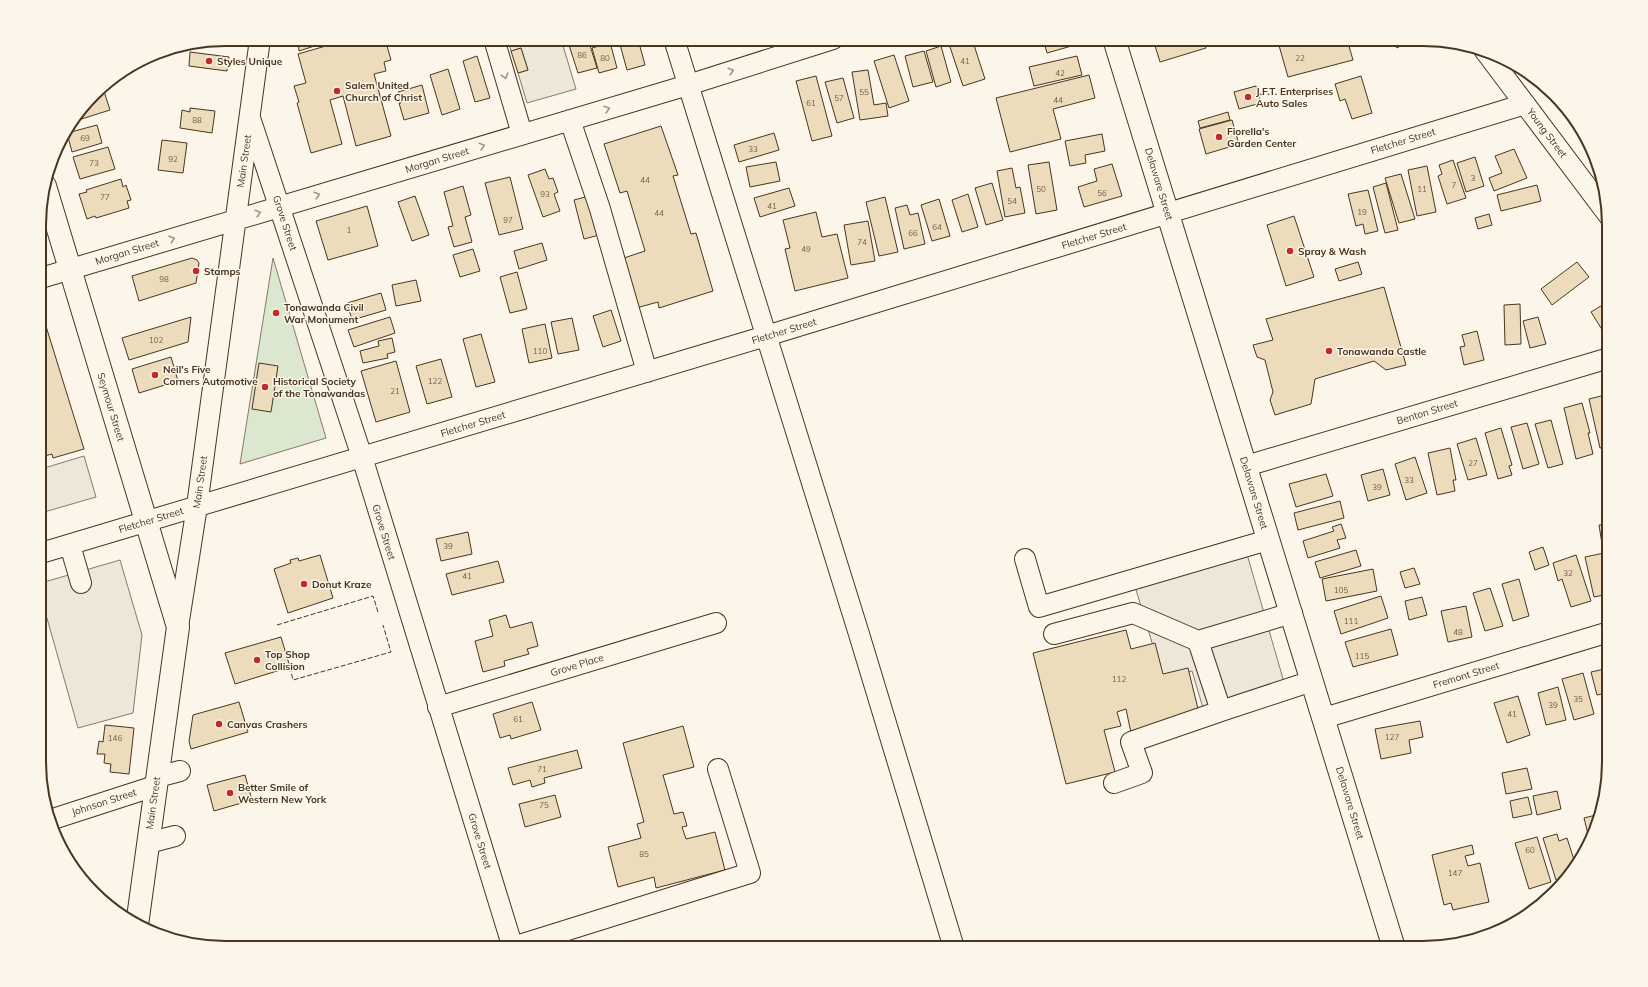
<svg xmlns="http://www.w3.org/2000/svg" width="1648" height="987" viewBox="0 0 1648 987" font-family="Mulish,sans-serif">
<rect width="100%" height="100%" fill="#fbf6e9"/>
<!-- green -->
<path fill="#dce7d0" stroke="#887966" d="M 273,258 L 326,438 L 240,464 Z"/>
<!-- parking -->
<path fill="#ede7d9" stroke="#887966" d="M 508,39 L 561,39 L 576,89 L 527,103 L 518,73 L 528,70 L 521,48 L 511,51 Z
M 84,456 L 96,497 L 41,513 L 41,469 Z
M 1242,537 L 1288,696 L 1206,718 L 1192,671 L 1163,679 L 1130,570 Z
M 120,560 L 142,635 L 133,713 L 78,728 L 41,597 L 41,583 Z"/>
<!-- building -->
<path fill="#ecdcbc" stroke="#4a3520" d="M 298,39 L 326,39 L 327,42 L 299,51 Z
M 350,39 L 365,39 L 367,44 L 385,39 L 391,60 L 384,62 L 386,71 L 374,74 L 391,136 L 356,146 L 343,96 L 330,100 L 342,144 L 311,153 L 297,103 L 299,102 L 294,86 L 306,83 L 298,54 Z
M 579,39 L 588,39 L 597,68 L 578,73 L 568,42 Z
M 600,39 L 612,39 L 614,46 L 611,46 L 617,68 L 599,73 L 592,48 L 602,45 Z
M 620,39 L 640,39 L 638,39 L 645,65 L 627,70 L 619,41 Z
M 956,39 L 972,39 L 985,79 L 963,86 L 948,41 Z
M 1043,39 L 1081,39 L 1082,43 L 1047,53 Z
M 1153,39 L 1203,39 L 1206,48 L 1160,62 Z
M 1289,39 L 1347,39 L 1353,60 L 1288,77 L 1278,42 Z
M 1391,39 L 1413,39 L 1397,48 Z
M 941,46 L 951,82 L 936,87 L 926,51 Z
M 521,48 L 528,70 L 518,73 L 511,51 Z
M 924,51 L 933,82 L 913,87 L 905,56 Z
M 190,52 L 229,57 L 227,71 L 189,66 Z
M 894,55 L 909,101 L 889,108 L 874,61 Z
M 477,56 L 490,98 L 475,102 L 463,61 Z
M 1077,56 L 1082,75 L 1034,86 L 1029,67 Z
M 448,69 L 460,109 L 442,115 L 430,75 Z
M 868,70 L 874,105 L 886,103 L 888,116 L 860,120 L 852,72 Z
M 1089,75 L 1095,98 L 1053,109 L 1061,139 L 1010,152 L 996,98 Z
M 816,76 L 832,136 L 812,141 L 796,81 Z
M 1361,76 L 1372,113 L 1352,119 L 1345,99 L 1340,101 L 1335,84 Z
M 843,78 L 854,118 L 837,123 L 825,82 Z
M 102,85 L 110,110 L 75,121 Z
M 422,85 L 429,113 L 404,120 L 399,103 L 401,103 L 398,92 Z
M 1256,86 L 1261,103 L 1239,109 L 1234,92 Z
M 190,108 L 215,111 L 212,133 L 180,128 L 182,110 L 190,112 Z
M 1228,112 L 1230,120 L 1200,128 L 1198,121 Z
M 1232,120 L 1239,144 L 1206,154 L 1199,129 Z
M 97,125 L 102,143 L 72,152 L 67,133 Z
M 661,126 L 678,175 L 673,176 L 691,234 L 696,233 L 713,291 L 659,308 L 658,302 L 636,308 L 621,259 L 645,251 L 627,191 L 620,193 L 604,144 Z
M 774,133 L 779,150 L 739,162 L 734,145 Z
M 1102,134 L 1105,151 L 1085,155 L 1086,163 L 1070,166 L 1065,141 Z
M 162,140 L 187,143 L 183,173 L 158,170 Z
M 108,147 L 115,169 L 80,179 L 73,157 Z
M 1514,149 L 1527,178 L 1494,191 L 1489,178 L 1502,173 L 1495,156 Z
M 1475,157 L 1484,186 L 1466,192 L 1457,163 Z
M 1453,160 L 1466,198 L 1447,204 L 1438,176 L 1442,174 L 1439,165 Z
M 776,162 L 780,181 L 750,187 L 746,167 Z
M 1049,162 L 1057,210 L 1036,214 L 1028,165 Z
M 1112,164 L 1122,196 L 1084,207 L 1078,187 L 1097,181 L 1094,169 Z
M 1427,166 L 1436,212 L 1417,216 L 1408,170 Z
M 1012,168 L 1016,188 L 1020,187 L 1025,213 L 1005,217 L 997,171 Z
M 545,169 L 549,179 L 553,178 L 558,192 L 554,194 L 560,211 L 543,217 L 528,175 Z
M 1401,174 L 1415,219 L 1399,223 L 1385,178 Z
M 510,177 L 523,229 L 499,235 L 485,183 Z
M 121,179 L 123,187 L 126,185 L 131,200 L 127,201 L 129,208 L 96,218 L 95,216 L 87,219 L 79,194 L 87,192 L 86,190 Z
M 992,183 L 1003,220 L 986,225 L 975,188 Z
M 1386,183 L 1398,230 L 1385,233 L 1373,187 Z
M 1537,185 L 1541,201 L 1501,211 L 1497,195 Z
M 463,186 L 471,215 L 465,217 L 472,242 L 454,247 L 448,227 L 453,226 L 444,192 Z
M 789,188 L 795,206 L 760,217 L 754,198 Z
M 1368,190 L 1378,231 L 1365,234 L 1363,224 L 1356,226 L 1348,194 Z
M 968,194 L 978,227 L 962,232 L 952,200 Z
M 415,196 L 429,235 L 412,241 L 398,202 Z
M 589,196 L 599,235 L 584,239 L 574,200 Z
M 885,197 L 898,252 L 879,256 L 866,202 Z
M 939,199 L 950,236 L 932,241 L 921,205 Z
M 907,205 L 910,215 L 918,213 L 925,244 L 904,249 L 895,208 Z
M 367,206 L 378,246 L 328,260 L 316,221 Z
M 816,212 L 822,237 L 837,234 L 848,278 L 795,291 L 785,249 L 790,248 L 783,220 Z
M 1489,214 L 1492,225 L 1478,229 L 1475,218 Z
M 1294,216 L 1314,277 L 1286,286 L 1267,225 Z
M 868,221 L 875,261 L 851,265 L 844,225 Z
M 542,243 L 547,260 L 519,269 L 514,251 Z
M 473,249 L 480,271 L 460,277 L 453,255 Z
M 192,258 L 197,260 L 199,263 L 196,283 L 139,301 L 132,276 Z
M 1358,262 L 1362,274 L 1339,281 L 1335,269 Z
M 1577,262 L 1589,277 L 1552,305 L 1541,289 Z
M 517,272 L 527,309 L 510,313 L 500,277 Z
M 416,280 L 421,301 L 396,306 L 392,285 Z
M 1384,287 L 1406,365 L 1386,370 L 1374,361 L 1315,379 L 1311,404 L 1275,415 L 1270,400 L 1273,392 L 1265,360 L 1257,357 L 1253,345 L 1273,340 L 1266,319 Z
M 381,293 L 386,310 L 352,320 L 347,303 Z
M 1609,301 L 1609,335 L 1606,336 L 1591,312 Z
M 1520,304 L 1521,344 L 1505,345 L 1504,305 Z
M 41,310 L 84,449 L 53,458 L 52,454 L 41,457 Z
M 611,310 L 621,341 L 603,347 L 593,316 Z
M 191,317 L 188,342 L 129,360 L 122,338 Z
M 390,317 L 395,333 L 354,347 L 348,330 Z
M 1538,317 L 1546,344 L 1530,348 L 1523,321 Z
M 572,318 L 579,350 L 558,354 L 551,322 Z
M 545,324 L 552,358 L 529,363 L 522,329 Z
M 1477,331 L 1484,360 L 1464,365 L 1460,347 L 1465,346 L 1462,335 Z
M 481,334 L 495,382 L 476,387 L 463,339 Z
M 392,338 L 395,352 L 387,354 L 388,358 L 363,363 L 360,351 L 379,346 L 378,341 Z
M 171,357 L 178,381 L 139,393 L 132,369 Z
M 441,359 L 452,397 L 427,404 L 416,366 Z
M 396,361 L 410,412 L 376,422 L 361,371 Z
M 259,363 L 278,366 L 271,412 L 252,409 Z
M 1605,395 L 1609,409 L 1609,446 L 1600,448 L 1589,399 Z
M 1582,403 L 1590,433 L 1588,433 L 1593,454 L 1576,459 L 1564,408 Z
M 1551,420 L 1563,464 L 1548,468 L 1535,424 Z
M 1527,423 L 1539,464 L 1523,469 L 1511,427 Z
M 1501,428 L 1512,465 L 1509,466 L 1512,475 L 1498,479 L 1485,433 Z
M 1476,438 L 1487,475 L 1468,480 L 1457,444 Z
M 1450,448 L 1456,480 L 1453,480 L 1455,491 L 1437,495 L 1428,453 Z
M 1415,457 L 1427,493 L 1406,500 L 1395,464 Z
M 1383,469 L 1390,495 L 1368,501 L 1361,475 Z
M 1326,474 L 1333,496 L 1296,507 L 1289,484 Z
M 1340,501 L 1344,518 L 1298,530 L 1294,513 Z
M 1341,524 L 1346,538 L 1337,540 L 1340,548 L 1308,558 L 1303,541 L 1334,531 L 1332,527 Z
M 1609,524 L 1609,543 L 1602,544 L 1599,525 Z
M 468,532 L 472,554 L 441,561 L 436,539 Z
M 1543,547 L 1549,565 L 1535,570 L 1529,552 Z
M 1356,550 L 1361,566 L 1320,578 L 1315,562 Z
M 1604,553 L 1609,571 L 1609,594 L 1594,597 L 1585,557 Z
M 320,555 L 333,598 L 288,613 L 274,569 L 291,563 L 290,560 L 298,558 L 299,561 Z
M 1576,555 L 1591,601 L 1571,607 L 1562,579 L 1558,581 L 1553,563 Z
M 498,561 L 504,582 L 452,595 L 446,574 Z
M 1414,568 L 1420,584 L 1405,588 L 1400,572 Z
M 1373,569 L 1377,591 L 1326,601 L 1322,579 Z
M 1519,579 L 1529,616 L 1513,621 L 1502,584 Z
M 1490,588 L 1503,626 L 1485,631 L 1473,593 Z
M 1381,596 L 1388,618 L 1341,634 L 1334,611 Z
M 1422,597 L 1427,615 L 1409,620 L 1405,601 Z
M 1466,606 L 1472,637 L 1448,642 L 1441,611 Z
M 506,615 L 510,628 L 532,622 L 538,646 L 527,649 L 529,654 L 504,661 L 505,666 L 483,672 L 475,641 L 493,636 L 489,620 Z
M 1391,629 L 1398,655 L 1353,667 L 1345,642 Z
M 1126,630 L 1131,649 L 1155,643 L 1163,674 L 1188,668 L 1199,713 L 1131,733 L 1126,709 L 1117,712 L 1121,726 L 1104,730 L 1115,772 L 1066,784 L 1033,653 Z
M 281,637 L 290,667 L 235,684 L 225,653 Z
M 1609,668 L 1609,711 L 1606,712 L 1602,694 L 1597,695 L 1591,672 Z
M 1583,673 L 1594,714 L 1574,720 L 1562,679 Z
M 1558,687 L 1566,720 L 1546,725 L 1538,693 Z
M 1518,696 L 1530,735 L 1507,743 L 1494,703 Z
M 239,702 L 248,732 L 191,749 L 189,741 L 193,715 Z
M 532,702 L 541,730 L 511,739 L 510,735 L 500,738 L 493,714 Z
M 1420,721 L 1423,737 L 1409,740 L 1411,753 L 1381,759 L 1375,729 Z
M 105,725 L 134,728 L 129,774 L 110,772 L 111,764 L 104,763 L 105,754 L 97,754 L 99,741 L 103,742 Z
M 683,726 L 694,767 L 663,775 L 674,814 L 683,812 L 687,826 L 682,827 L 686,839 L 715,832 L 725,870 L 656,888 L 654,877 L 618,887 L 608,847 L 641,838 L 637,824 L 644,822 L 623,743 Z
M 577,750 L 582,768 L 544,778 L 545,783 L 532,787 L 530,780 L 513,785 L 508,768 Z
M 1527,768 L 1532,789 L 1506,794 L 1502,773 Z
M 245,775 L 252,800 L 214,811 L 207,785 Z
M 1557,791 L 1561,809 L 1537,815 L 1533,796 Z
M 555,795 L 561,817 L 525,827 L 519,804 Z
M 1528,797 L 1532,814 L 1513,818 L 1510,801 Z
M 1596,815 L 1589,838 L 1584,818 Z
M 1557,834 L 1559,841 L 1567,838 L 1576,866 L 1568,876 L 1556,880 L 1543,838 Z
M 1537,837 L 1551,882 L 1529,889 L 1515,843 Z
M 1472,845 L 1474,854 L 1465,856 L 1468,866 L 1480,863 L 1489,902 L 1453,910 L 1451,903 L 1444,905 L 1432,855 Z"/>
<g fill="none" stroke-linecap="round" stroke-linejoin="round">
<!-- minor casing -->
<g stroke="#4a3520" stroke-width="22">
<path id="minor" d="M 494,39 L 522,134
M 674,39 L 859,634 L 954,948
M 1485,51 L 1609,216
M 250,118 L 362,457 L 513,948
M 570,120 L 600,209 L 647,372
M 41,278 L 688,85 L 833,39
M 1246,466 L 1609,358
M 70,545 L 81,583
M 41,553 L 766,336 L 1525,104
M 1025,559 L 1039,607 L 1268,540
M 1292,613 L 1198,641 L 1221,711 L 1312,681
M 178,627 L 197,506 L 260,39
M 1054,634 L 1133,613 L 1198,641
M 438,707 L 716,623
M 1324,718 L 1609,632
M 157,777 L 180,771
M 1114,783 L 1142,773 L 1131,742 L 1221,711
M 53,819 L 155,786
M 148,843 L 175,836
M 513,947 L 750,873 L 718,769"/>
</g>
<!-- major casing -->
<g stroke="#4a3520" stroke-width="24">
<path id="major" d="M 1114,39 L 1394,948
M 45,186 L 178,627 L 137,925"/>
</g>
<!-- minor -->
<use href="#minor" stroke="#fbf6e9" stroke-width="20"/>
<!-- major -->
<use href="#major" stroke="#fbf6e9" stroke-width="22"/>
<!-- fence -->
<path stroke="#4a3520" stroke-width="1" stroke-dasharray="5 2" stroke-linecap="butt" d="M 277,625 L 373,596 L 378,612
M 290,667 L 293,680 L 391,652 L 383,625"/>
</g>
<!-- one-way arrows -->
<defs><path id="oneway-chevron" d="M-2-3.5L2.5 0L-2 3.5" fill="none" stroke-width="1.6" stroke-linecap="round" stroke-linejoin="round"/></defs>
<g stroke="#a29684">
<use href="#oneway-chevron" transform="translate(731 71) rotate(-17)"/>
<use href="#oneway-chevron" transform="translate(505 76) rotate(73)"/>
<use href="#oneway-chevron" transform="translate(607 109) rotate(-17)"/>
<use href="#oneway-chevron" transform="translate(482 146) rotate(-17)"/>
<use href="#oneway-chevron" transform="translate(317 195) rotate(-17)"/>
<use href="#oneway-chevron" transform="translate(258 213) rotate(-17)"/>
<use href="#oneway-chevron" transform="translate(172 239) rotate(-17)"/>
</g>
<!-- markers -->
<g fill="#c62828" stroke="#fbf6e9" stroke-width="1.5">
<circle cx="209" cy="61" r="4"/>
<circle cx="337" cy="91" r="4"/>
<circle cx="1248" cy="97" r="4"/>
<circle cx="1219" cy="137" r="4"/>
<circle cx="1290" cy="251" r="4"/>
<circle cx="196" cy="271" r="4"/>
<circle cx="276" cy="313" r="4"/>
<circle cx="1329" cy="351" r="4"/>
<circle cx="155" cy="375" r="4"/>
<circle cx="265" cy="387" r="4"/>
<circle cx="304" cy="584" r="4"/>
<circle cx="257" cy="660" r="4"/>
<circle cx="219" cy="724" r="4"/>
<circle cx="230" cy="793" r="4"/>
</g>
<g text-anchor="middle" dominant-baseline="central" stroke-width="3" stroke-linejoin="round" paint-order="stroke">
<!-- number labels -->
<g font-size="8" fill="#725f47">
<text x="582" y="55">86</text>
<text x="605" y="58">80</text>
<text x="1300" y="58">22</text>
<text x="965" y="61">41</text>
<text x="1060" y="73">42</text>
<text x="864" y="92">55</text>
<text x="839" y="98">57</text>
<text x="1058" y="100">44</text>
<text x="811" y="103">61</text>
<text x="197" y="120">88</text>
<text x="85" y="138">69</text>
<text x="753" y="149">33</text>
<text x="173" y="159">92</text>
<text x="94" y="163">73</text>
<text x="1473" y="178">3</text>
<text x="645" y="180">44</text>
<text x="1454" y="185">7</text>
<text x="1041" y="189">50</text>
<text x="1422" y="189">11</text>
<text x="1102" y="193">56</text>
<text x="545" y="194">93</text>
<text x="105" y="197">77</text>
<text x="1012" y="201">54</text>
<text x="772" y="206">41</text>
<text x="1362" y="212">19</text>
<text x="659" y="213">44</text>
<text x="508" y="220">97</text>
<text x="937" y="227">64</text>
<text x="349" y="230">1</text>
<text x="913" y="233">66</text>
<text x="862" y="242">74</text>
<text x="806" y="249">49</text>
<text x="164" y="279">98</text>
<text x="156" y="340">102</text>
<text x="540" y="351">110</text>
<text x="435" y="381">122</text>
<text x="395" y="391">21</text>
<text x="1473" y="463">27</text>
<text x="1409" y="480">33</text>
<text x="1377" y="487">39</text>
<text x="448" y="546">39</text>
<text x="1568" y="573">32</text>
<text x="467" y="576">41</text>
<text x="1341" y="590">105</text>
<text x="1351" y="621">111</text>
<text x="1458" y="632">48</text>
<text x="1362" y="656">115</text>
<text x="1119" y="679">112</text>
<text x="1578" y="699">35</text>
<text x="1553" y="705">39</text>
<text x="1512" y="714">41</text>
<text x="518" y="719">61</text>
<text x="1392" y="737">127</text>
<text x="115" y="738">146</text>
<text x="542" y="769">71</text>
<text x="544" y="805">75</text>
<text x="1530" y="850">60</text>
<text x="644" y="854">85</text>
<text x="1455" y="873">147</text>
</g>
<!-- poi labels -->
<g font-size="10" font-weight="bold" fill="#4a3520" stroke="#fbf6e9" text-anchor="start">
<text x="217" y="61">Styles Unique</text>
<text x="345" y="85">Salem United<tspan x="345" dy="12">Church of Christ</tspan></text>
<text x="1256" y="91">J.F.T. Enterprises<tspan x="1256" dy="12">Auto Sales</tspan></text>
<text x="1227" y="131">Fiorella's<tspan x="1227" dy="12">Garden Center</tspan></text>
<text x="1298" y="251">Spray &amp; Wash</text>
<text x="204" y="271">Stamps</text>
<text x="284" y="307">Tonawanda Civil<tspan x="284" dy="12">War Monument</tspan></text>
<text x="1337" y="351">Tonawanda Castle</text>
<text x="163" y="369">Neil's Five<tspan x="163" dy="12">Corners Automotive</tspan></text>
<text x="273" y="381">Historical Society<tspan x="273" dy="12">of the Tonawandas</tspan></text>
<text x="312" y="584">Donut Kraze</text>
<text x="265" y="654">Top Shop<tspan x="265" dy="12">Collision</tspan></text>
<text x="227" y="724">Canvas Crashers</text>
<text x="238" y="787">Better Smile of<tspan x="238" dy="12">Western New York</tspan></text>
</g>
<!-- street labels -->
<g font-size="10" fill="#4a3520" stroke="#fbf6e9">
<text transform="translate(1547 133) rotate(53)">Young Street</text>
<text transform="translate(1403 141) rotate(-17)">Fletcher Street</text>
<text transform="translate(437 160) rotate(-17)">Morgan Street</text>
<text transform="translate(244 161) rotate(-82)">Main Street</text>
<text transform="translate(1159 184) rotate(73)">Delaware Street</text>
<text transform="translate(285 223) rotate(72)">Grove Street</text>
<text transform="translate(1094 236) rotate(-17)">Fletcher Street</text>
<text transform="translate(127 252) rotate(-17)">Morgan Street</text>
<text transform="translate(784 331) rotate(-17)">Fletcher Street</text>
<text transform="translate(111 407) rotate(73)">Seymour Street</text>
<text transform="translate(1427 412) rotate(-17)">Benton Street</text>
<text transform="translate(473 424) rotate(-17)">Fletcher Street</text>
<text transform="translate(200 482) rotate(-82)">Main Street</text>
<text transform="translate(1254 493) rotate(73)">Delaware Street</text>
<text transform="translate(151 520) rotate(-17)">Fletcher Street</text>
<text transform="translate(384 532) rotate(73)">Grove Street</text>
<text transform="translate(577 665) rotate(-17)">Grove Place</text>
<text transform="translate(1466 675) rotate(-17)">Fremont Street</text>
<text transform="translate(104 802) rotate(-18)">Johnson Street</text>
<text transform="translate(153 803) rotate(-82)">Main Street</text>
<text transform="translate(1350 803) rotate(73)">Delaware Street</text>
<text transform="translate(480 841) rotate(73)">Grove Street</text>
</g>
</g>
<!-- crop -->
<path d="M0 0H1648V987H0ZM225 46H1423A179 179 0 0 1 1602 225V762A179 179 0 0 1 1423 941H225A179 179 0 0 1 46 762V225A179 179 0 0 1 225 46Z" fill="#fbf6e9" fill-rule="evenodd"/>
<path fill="none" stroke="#4a3520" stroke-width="2" d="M225 46H1423A179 179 0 0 1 1602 225V762A179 179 0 0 1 1423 941H225A179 179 0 0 1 46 762V225A179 179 0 0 1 225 46Z"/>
</svg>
